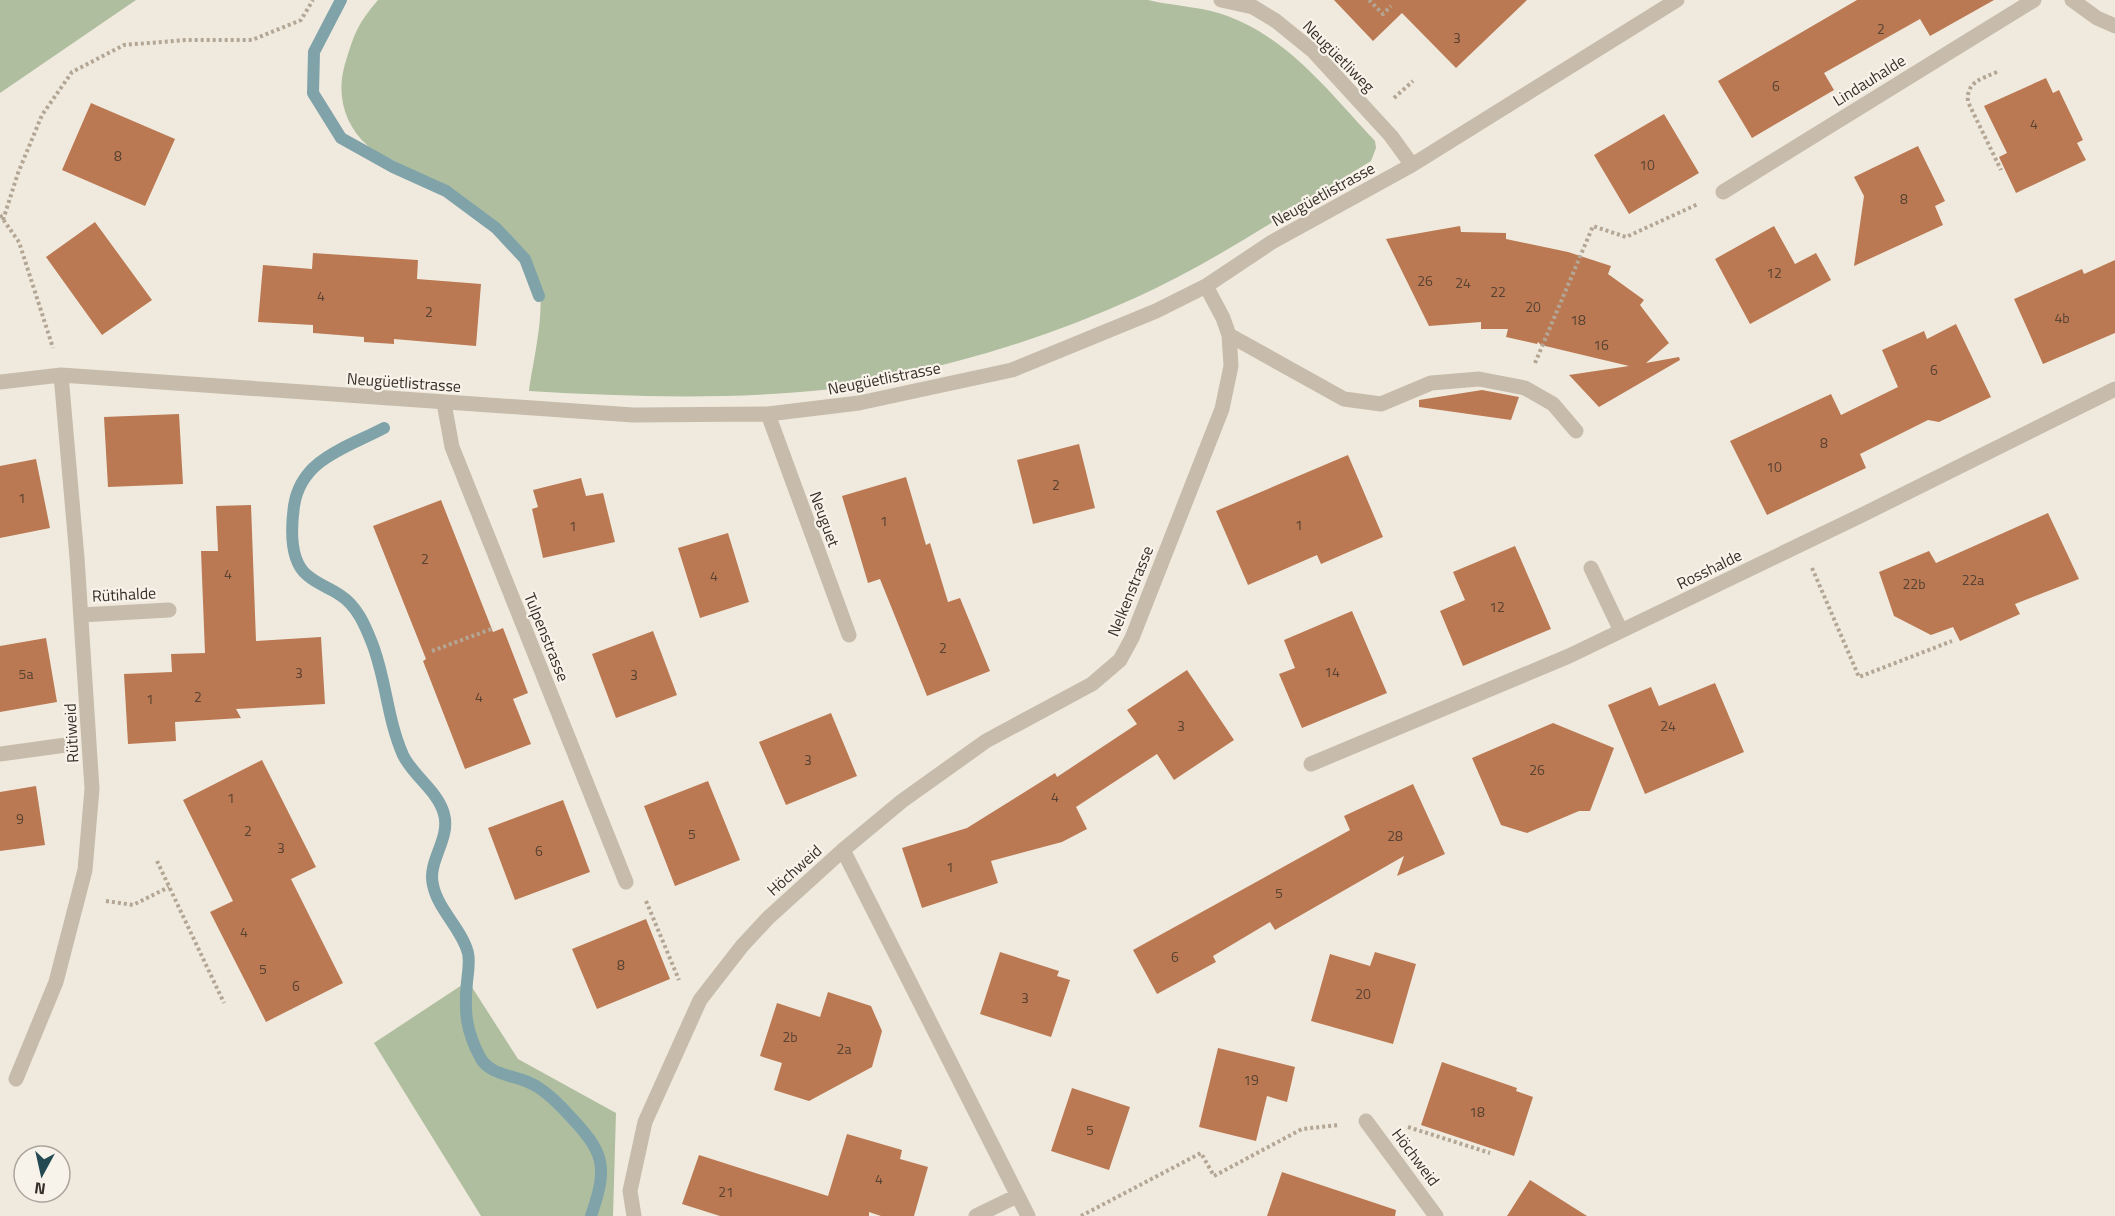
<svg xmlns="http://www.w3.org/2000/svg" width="2115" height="1216" viewBox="0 0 2115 1216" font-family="'Titillium Web',sans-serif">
<rect width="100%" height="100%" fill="#f0eade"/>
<!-- green -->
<path fill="#afbe9f" d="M 0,0 L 136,0 L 0,93 Z
M 378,0 L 1148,0 C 1169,5 1190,6 1211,11 C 1282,29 1327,90 1375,141 L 1376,148 L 1371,161 C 1295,207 1215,262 1135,298 C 1057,333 978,359 894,376 C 874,380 853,387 832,389 C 731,400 630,397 529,391 C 533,360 546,311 538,282 C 522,229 454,193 408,168 C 396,161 379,155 368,146 C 344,125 336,94 345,64 C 355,32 357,25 378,0 Z
M 468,981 L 518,1059 L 616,1113 L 613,1216 L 481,1216 L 374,1043 Z"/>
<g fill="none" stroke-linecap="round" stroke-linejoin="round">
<!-- stream -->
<path stroke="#80a3aa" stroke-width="12" d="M 341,0 L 314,52 L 313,93 L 341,138 L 393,167 L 446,191 L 496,228 L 525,259 L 539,296
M 384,428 C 346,448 301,459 294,506 C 291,528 289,560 307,575 C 317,584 330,588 340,595 C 357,606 365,625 372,643 C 386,678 387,719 403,755 C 413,776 438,791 444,814 C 451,839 427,861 433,885 C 438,910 462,929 468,953 C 470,962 468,973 467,982 C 464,1011 466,1031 480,1057 C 489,1075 513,1075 530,1083 C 544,1089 556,1101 567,1113 C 604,1152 609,1164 591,1216"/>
</g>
<!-- building -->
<path fill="#ba7952" d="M 1334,0 L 1527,0 L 1456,68 L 1402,13 L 1373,41 Z
M 1857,0 L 1994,0 L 1930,36 L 1920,19 L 1824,73 L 1834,90 L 1752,138 L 1718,81 Z
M 2046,78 L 2053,93 L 2059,90 L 2083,140 L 2077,143 L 2086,160 L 2016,193 L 1999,157 L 2007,153 L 1984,106 Z
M 91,103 L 175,139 L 145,206 L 62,170 Z
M 1664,114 L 1699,173 L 1629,214 L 1594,155 Z
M 1918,146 L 1945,201 L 1935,206 L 1943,225 L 1854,266 L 1864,196 L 1854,177 Z
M 95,222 L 152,300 L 102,335 L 46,257 Z
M 1460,226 L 1461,232 L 1506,233 L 1506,239 L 1568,252 L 1611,266 L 1608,274 L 1644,300 L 1640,305 L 1669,343 L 1646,363 L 1679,357 L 1680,360 L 1599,407 L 1569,375 L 1629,366 L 1541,345 L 1538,342 L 1537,344 L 1506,337 L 1508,329 L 1481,329 L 1481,322 L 1429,326 L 1386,239 Z
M 1774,226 L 1795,264 L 1816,253 L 1831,280 L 1750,324 L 1715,259 Z
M 313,253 L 418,260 L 417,279 L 481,284 L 476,346 L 394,339 L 394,344 L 364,342 L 364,337 L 313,333 L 313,325 L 258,322 L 263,265 L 312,269 Z
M 2115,260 L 2115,333 L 2043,364 L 2014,299 L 2082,269 L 2084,274 Z
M 1956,324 L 1991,397 L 1939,422 L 1928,420 L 1860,454 L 1866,468 L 1767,515 L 1730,441 L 1831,394 L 1841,415 L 1898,387 L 1882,350 L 1924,331 L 1927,339 Z
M 1482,390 L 1519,397 L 1511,420 L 1419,407 L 1419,400 Z
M 179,414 L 183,484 L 108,487 L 104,417 Z
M 1079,444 L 1095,508 L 1033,524 L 1017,460 Z
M 1348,455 L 1383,537 L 1321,564 L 1317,555 L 1248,585 L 1216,511 Z
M 36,459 L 50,528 L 0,538 L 0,466 Z
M 906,477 L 926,545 L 930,543 L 948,602 L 960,598 L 990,671 L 927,696 L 880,579 L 868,583 L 842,496 Z
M 581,478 L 586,496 L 603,493 L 615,542 L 543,558 L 532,509 L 538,507 L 533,490 Z
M 441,500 L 493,632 L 503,628 L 528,693 L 513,699 L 531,744 L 465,769 L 423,661 L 426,659 L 373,526 Z
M 251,505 L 256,641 L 321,637 L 325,704 L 236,709 L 241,718 L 175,722 L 176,741 L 128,744 L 124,674 L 172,672 L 171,654 L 205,653 L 201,551 L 218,551 L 216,506 Z
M 2048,513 L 2079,579 L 2015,604 L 2020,614 L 1960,641 L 1953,627 L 1931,635 L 1894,616 L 1879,572 L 1929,551 L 1936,563 Z
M 728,533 L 749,602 L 700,618 L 678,548 Z
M 1515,546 L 1551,629 L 1463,666 L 1440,611 L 1465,600 L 1453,572 Z
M 1352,611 L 1387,693 L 1302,728 L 1279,674 L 1295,668 L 1284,640 Z
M 653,631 L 677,695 L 616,718 L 592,654 Z
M 46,638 L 57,702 L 0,712 L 0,646 Z
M 1187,670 L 1234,740 L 1174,780 L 1157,754 L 1076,807 L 1087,829 L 1062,842 L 991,861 L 998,883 L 922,908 L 902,848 L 967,828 L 1055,773 L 1057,777 L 1137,724 L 1127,710 Z
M 1715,683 L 1744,752 L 1645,794 L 1608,705 L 1651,687 L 1659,706 Z
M 831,713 L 857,776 L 786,805 L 759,742 Z
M 1553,723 L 1614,748 L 1590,811 L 1579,811 L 1527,833 L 1501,825 L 1472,758 Z
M 262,760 L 316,867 L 291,879 L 343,983 L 266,1022 L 210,912 L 233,901 L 183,800 Z
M 708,781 L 740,860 L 675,886 L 644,806 Z
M 1413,784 L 1445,854 L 1397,876 L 1404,856 L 1275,930 L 1270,922 L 1213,956 L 1216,962 L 1157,994 L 1133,950 L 1350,830 L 1344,816 Z
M 36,786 L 45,845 L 0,851 L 0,792 Z
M 563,800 L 590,872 L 515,900 L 488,828 Z
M 646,919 L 670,979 L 597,1009 L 572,949 Z
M 1000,952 L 1059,971 L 1057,976 L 1070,980 L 1051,1037 L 980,1014 Z
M 1375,952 L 1416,964 L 1393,1044 L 1311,1021 L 1330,954 L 1370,966 Z
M 828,992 L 871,1006 L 882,1031 L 872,1067 L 809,1101 L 774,1090 L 782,1063 L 760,1056 L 777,1003 L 820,1017 Z
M 1218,1048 L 1295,1067 L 1287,1102 L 1267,1096 L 1256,1141 L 1199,1127 Z
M 1442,1062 L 1517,1088 L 1516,1091 L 1533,1097 L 1514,1156 L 1421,1125 Z
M 1072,1088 L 1130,1107 L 1109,1170 L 1051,1151 Z
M 847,1134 L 902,1150 L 900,1159 L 928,1167 L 914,1216 L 881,1216 L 869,1212 L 869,1216 L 720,1216 L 682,1204 L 699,1155 L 828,1196 Z
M 1282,1172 L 1396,1210 L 1395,1216 L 1267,1216 Z
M 1530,1180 L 1587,1216 L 1507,1216 Z"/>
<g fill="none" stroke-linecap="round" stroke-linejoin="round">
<!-- path -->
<path stroke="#b3a695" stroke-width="4" stroke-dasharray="3 3" stroke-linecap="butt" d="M 1369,0 L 1383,14 L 1391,6
M 1997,72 C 1981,79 1966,82 1968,102 L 2001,170
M 1394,98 L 1413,81
M 0,215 L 19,242 L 53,348
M 3,220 L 18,173 L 42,115 L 72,72 L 124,45 L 185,40 L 252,40 L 301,20 L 313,0
M 1535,363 L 1593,226 L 1626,237 L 1698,204
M 1812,568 L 1859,677 L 1952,641
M 432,651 L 494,628
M 157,861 L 224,1003
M 106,901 L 133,905 L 169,887
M 646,901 L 679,980
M 1408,1127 L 1490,1153
M 1081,1216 L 1201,1153 L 1214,1176 L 1302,1129 L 1339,1125"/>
<!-- minor -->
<path stroke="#c7bcab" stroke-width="15" d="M 1221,0 L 1253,7 L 1276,21 L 1313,51 L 1391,136 L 1412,165
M 2072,0 L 2097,18 L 2115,26
M 1723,192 L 2034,0
M 1229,335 L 1344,399 L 1381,404 L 1431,383 L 1479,379 L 1525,388 L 1553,404 L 1576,431
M 0,382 L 61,375 L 633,415 L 768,414 L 859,403 L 1012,370 L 1156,311 L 1206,286 L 1272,242 L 1412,165 L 1677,0
M 444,403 L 452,447 L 626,882
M 768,414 L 849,635
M 1591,568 L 1621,631
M 81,615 L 169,610
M 0,754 L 66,745
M 1311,764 L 1569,656 L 1862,515 L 2115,389
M 843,850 L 1028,1216
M 16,1079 L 56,982 L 85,870 L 92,789 L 77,558 L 61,375
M 1366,1121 L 1436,1216
M 634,1216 L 630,1191 L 645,1122 L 700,1000 L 742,946 L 768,918 L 843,850 L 902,801 L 986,741 L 1092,684 L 1120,660 L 1132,638 L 1222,409 L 1231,366 L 1229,335 L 1223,318 L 1206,286
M 976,1216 L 1017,1196"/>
</g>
<g text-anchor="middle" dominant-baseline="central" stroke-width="4.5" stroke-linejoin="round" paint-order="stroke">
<!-- number labels -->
<g font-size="14" fill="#574233">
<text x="1881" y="28">2</text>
<text x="1457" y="37">3</text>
<text x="1776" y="85">6</text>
<text x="2034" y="123">4</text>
<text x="118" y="155">8</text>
<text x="1647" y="164">10</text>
<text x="1904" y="198">8</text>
<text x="1774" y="272">12</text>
<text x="1425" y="280">26</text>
<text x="1463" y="282">24</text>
<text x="1498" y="291">22</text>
<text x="321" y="295">4</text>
<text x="1533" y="306">20</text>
<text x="429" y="311">2</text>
<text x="2062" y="317">4b</text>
<text x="1578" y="319">18</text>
<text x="1601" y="344">16</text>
<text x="1934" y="369">6</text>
<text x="1824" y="442">8</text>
<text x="1774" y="466">10</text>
<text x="1056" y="484">2</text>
<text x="22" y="497">1</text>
<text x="884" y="520">1</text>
<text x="1299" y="524">1</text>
<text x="573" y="525">1</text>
<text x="425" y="558">2</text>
<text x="228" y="573">4</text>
<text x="714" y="575">4</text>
<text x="1973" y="579">22a</text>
<text x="1914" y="583">22b</text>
<text x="1497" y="606">12</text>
<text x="943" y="647">2</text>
<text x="1332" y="671">14</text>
<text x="299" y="672">3</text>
<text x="26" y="673">5a</text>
<text x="634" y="674">3</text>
<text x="198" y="696">2</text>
<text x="479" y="696">4</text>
<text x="150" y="698">1</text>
<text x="1181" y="725">3</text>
<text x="1668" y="725">24</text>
<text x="808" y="759">3</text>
<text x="1537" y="769">26</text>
<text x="1055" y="796">4</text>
<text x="231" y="797">1</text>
<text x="20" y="818">9</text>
<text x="248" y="830">2</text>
<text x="692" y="833">5</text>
<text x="1395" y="835">28</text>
<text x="281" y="847">3</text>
<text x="539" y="850">6</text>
<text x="950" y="866">1</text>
<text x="1279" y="892">5</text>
<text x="244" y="931">4</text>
<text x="1175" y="956">6</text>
<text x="621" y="964">8</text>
<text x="263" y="968">5</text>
<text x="296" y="985">6</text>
<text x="1363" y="993">20</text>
<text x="1025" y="997">3</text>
<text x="790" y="1036">2b</text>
<text x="844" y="1048">2a</text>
<text x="1251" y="1079">19</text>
<text x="1477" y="1111">18</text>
<text x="1090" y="1129">5</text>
<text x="879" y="1178">4</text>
<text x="726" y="1191">21</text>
</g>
<!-- street labels -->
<g font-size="16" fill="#362f29" stroke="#f8f3ea">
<text transform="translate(1339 56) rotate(45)">Neugüetliweg</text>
<text transform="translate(1869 80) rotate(-32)">Lindauhalde</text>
<text transform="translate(1323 194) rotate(-29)">Neugüetlistrasse</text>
<text transform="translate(884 378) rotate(-11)">Neugüetlistrasse</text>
<text transform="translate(404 382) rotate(4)">Neugüetlistrasse</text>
<text transform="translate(825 519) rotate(70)">Neuguet</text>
<text transform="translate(1709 569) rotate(-26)">Rosshalde</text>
<text transform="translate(1130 591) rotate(-68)">Nelkenstrasse</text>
<text transform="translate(124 594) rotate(-3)">Rütihalde</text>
<text transform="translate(547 637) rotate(68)">Tulpenstrasse</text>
<text transform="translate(71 733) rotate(-93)">Rütiweid</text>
<text transform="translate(794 870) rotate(-42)">Höchweid</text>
<text transform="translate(1416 1157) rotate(53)">Höchweid</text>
</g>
</g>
<!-- north arrow -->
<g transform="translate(42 1174) rotate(188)"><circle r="28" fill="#f8f3ea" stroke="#aaa59d" stroke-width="1.5"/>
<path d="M0-4.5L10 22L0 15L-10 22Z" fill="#234953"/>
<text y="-9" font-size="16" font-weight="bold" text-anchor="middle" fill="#362f29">N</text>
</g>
</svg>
